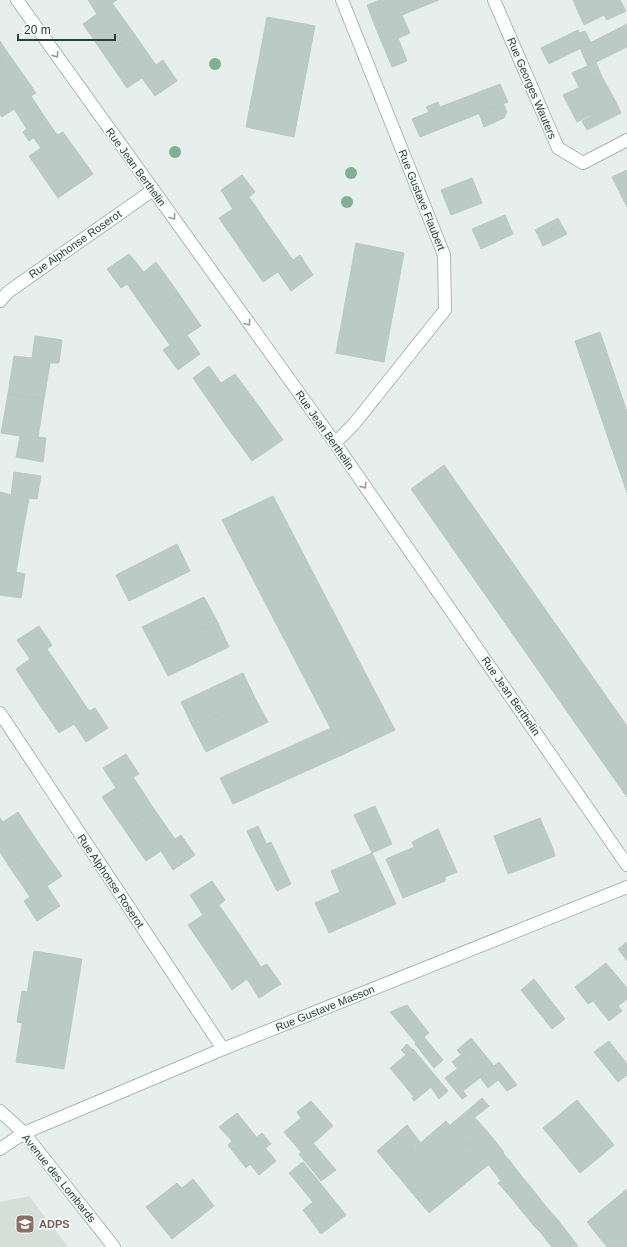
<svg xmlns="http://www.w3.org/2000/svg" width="627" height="1247" viewBox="0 0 627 1247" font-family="Helvetica,sans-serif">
<rect width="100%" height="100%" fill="#e6efeb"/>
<!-- built -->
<path fill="#d4dfda" d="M 29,1196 L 68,1247 L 0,1247 L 0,1202 Z"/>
<!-- building -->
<path fill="#bbcac4" stroke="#b8c9c2" d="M 88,0 L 117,0 L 112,3 L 135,35 L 105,56 L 83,24 L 97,14 Z
M 380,0 L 439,0 L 375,26 L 367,5 Z
M 573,0 L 620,0 L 626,11 L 607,20 L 604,15 L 584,25 Z
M 402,15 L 410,33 L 401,37 L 393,19 Z
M 267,17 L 315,26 L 294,137 L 246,127 Z
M 393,19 L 401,37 L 398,38 L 407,61 L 392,67 L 375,26 Z
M 627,24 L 627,47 L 588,66 L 580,48 Z
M 578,30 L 579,33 L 585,31 L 591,43 L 549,64 L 541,48 Z
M 135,35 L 156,65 L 163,60 L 177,81 L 155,96 L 142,78 L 127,88 L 105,56 Z
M 0,41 L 8,53 L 0,59 Z
M 8,53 L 36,93 L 31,96 L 44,116 L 27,129 L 14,109 L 2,117 L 0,115 L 0,59 Z
M 596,62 L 602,77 L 579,87 L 572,73 Z
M 602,77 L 616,102 L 577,122 L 563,95 Z
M 500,84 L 508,102 L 420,137 L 412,119 L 429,112 L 426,107 L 438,102 L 440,107 Z
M 616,102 L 621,113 L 587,130 L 582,121 Z
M 503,103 L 507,112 L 504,118 L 484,127 L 479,113 Z
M 44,116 L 57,135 L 63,132 L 93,174 L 58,198 L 29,156 L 41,148 L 27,129 Z
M 27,129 L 34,137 L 29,141 L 23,132 Z
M 627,170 L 627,207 L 612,177 Z
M 242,175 L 255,192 L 249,197 L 271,229 L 241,250 L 219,218 L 233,209 L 221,190 Z
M 472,178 L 482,203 L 451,215 L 441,190 Z
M 505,215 L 513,234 L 481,249 L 472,229 Z
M 558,218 L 561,224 L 538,235 L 535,230 Z
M 561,224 L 567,234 L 543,246 L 538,235 Z
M 271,229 L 293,260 L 300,255 L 313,275 L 291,291 L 278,272 L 263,282 L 241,250 Z
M 356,243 L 404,253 L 384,362 L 336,353 Z
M 129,254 L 144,272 L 156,262 L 179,294 L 148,314 L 127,284 L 121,288 L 107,269 Z
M 179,294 L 201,326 L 187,335 L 200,354 L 178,370 L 163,350 L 170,345 L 148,314 Z
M 600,332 L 627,412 L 627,493 L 575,341 Z
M 35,336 L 62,340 L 59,363 L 50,363 L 44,399 L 8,394 L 14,356 L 32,358 Z
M 209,366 L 221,383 L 235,374 L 258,405 L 227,427 L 193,378 Z
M 8,394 L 44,399 L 38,437 L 46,438 L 43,462 L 16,457 L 20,436 L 1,433 Z
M 258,405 L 283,440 L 252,461 L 227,427 Z
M 444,465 L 627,726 L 627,797 L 411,489 Z
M 14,472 L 41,476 L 37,499 L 29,498 L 22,536 L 0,532 L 0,492 L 11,495 Z
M 273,496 L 395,730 L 344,754 L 222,520 Z
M 0,532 L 22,536 L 16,572 L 25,574 L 21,598 L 0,595 Z
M 177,544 L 190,571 L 129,601 L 116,575 Z
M 204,597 L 217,621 L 155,651 L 142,627 Z
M 217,621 L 229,647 L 168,676 L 155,651 Z
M 39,626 L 52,645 L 47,649 L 69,681 L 37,701 L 16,669 L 30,659 L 17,640 Z
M 243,673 L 255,698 L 193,727 L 181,702 Z
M 69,681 L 89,711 L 95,708 L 108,728 L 86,742 L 74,724 L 59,733 L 37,701 Z
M 255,698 L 268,722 L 206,752 L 193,727 Z
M 331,728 L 344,754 L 233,804 L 220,778 Z
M 126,754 L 139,774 L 133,777 L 154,809 L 124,829 L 102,797 L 116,788 L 103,768 Z
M 375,806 L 392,844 L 372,853 L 354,815 Z
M 154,809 L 175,839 L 181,835 L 195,855 L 173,870 L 161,851 L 146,861 L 124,829 Z
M 18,812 L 40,845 L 9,866 L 0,852 L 0,818 L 3,822 Z
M 540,818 L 553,849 L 521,862 L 524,868 L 508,874 L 494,836 Z
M 258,826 L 266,843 L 255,848 L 247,831 Z
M 438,829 L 457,872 L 445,877 L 445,881 L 403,898 L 386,859 L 414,847 L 412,842 Z
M 271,842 L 291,884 L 277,891 L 255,848 Z
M 40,845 L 62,876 L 47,886 L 60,906 L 37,921 L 24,901 L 30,897 L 9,866 Z
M 553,849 L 555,856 L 524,868 L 521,862 Z
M 372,853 L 396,904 L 329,933 L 315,903 L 340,892 L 331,871 Z
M 212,881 L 225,900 L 219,905 L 241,937 L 210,957 L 188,925 L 203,915 L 190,895 Z
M 241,937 L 261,967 L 267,964 L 281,984 L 259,998 L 247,979 L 232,990 L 210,957 Z
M 627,942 L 627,961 L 618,949 Z
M 34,951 L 82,959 L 64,1069 L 16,1062 Z
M 606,963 L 627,988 L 627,999 L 618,1006 L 622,1011 L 609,1021 L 593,1001 L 588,1004 L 575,987 Z
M 534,979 L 565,1019 L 552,1029 L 521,990 Z
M 22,991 L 27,992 L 22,1023 L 17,1022 Z
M 407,1005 L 429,1033 L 416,1043 L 390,1012 Z
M 424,1037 L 443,1060 L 434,1068 L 415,1044 Z
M 471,1038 L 494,1066 L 499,1062 L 517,1085 L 507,1091 L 490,1070 L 463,1091 L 467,1096 L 462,1099 L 445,1078 L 467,1061 L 457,1050 Z
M 609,1041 L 627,1064 L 627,1075 L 618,1082 L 594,1052 Z
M 407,1044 L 413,1050 L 406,1055 L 401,1050 Z
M 413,1049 L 448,1091 L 439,1099 L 431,1087 L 414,1101 L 412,1098 L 414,1097 L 390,1068 Z
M 461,1055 L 467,1061 L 457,1068 L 452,1062 Z
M 490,1070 L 498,1080 L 488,1088 L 480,1077 Z
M 482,1098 L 489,1106 L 475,1117 L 468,1110 Z
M 577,1100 L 614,1145 L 580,1173 L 543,1128 Z
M 311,1101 L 333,1126 L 302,1153 L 284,1132 L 301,1118 L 297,1112 Z
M 468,1110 L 486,1130 L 467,1146 L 449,1126 Z
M 237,1113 L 276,1161 L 259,1175 L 250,1164 L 246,1168 L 228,1145 L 232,1141 L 219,1127 Z
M 446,1121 L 467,1146 L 486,1130 L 504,1152 L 429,1213 L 391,1168 Z
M 407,1125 L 420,1142 L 391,1168 L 377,1151 Z
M 262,1133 L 271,1144 L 265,1148 L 256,1138 Z
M 313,1143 L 336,1170 L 321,1181 L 299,1154 Z
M 502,1152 L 510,1161 L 495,1173 L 488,1164 Z
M 510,1161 L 516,1169 L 501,1181 L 495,1173 Z
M 303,1162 L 346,1215 L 321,1234 L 303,1210 L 313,1202 L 289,1173 Z
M 516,1169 L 523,1178 L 506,1192 L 498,1183 Z
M 523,1178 L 530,1186 L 513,1200 L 506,1192 Z
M 193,1179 L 214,1206 L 172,1239 L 146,1207 L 177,1183 L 182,1188 Z
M 530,1186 L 537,1195 L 520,1209 L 513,1200 Z
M 627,1189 L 627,1247 L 607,1247 L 587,1222 Z
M 537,1195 L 543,1203 L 526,1216 L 520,1209 Z
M 543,1203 L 550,1211 L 533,1225 L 526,1216 Z
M 550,1211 L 558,1220 L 541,1233 L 533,1225 Z
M 558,1220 L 564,1228 L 547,1241 L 541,1233 Z
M 564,1228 L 571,1237 L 558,1247 L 552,1247 L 547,1241 Z
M 571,1237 L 578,1246 L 558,1247 Z"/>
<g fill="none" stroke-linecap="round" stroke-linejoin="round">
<!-- street casing -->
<g stroke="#a8b8b2" stroke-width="14">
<path id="street" d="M 17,0 L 335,443 L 627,865
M 494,0 L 558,148 L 583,163 L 627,140
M 0,301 L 8,292 L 153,190
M 335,443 L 354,424 L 445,310 L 444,255 L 342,0
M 0,713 L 223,1049
M 0,1149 L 24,1133"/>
</g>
<!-- secondary casing -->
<g stroke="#a4bbb3" stroke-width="14">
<path id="secondary" d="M 0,1111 L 24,1133 L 114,1247
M 24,1133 L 223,1049 L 627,887"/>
</g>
<!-- street -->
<use href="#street" stroke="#fff" stroke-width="12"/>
<!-- secondary -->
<use href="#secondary" stroke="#fff" stroke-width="12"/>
</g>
<!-- trees -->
<g fill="#80af93">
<circle cx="215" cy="64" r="6"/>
<circle cx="175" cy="152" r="6"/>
<circle cx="351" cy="173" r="6"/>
<circle cx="347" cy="202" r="6"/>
</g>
<!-- one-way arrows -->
<defs><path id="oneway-chevron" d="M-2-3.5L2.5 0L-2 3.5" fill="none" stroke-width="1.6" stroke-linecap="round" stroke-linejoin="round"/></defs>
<g stroke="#92a09c">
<use href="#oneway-chevron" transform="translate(56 55) rotate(55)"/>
<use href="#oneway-chevron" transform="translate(173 217) rotate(54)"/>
<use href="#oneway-chevron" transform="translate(248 323) rotate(54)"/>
<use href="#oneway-chevron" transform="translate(364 486) rotate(55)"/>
</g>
<!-- icons -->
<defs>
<g id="university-square" transform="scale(1)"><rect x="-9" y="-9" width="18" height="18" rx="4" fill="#8d6e63" stroke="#f7fbf9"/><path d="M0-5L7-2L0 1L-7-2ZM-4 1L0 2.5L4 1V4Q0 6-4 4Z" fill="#fff"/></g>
</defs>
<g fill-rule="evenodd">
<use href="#university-square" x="25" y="1224"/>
</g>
<g text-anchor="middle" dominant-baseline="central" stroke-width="3.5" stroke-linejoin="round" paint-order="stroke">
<!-- street labels -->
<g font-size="11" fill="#24423a" stroke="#f7fbf9">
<text transform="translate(532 88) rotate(67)">Rue Georges Wauters</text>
<text transform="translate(136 167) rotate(54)">Rue Jean Berthelin</text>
<text transform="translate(422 200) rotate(68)">Rue Gustave Flaubert</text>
<text transform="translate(75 244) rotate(-35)">Rue Alphonse Roserot</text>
<text transform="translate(325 430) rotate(55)">Rue Jean Berthelin</text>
<text transform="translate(511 696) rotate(55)">Rue Jean Berthelin</text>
<text transform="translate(111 881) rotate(56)">Rue Alphonse Roserot</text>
<text transform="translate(325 1008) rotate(-22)">Rue Gustave Masson</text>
<text transform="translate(59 1178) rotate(51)">Avenue des Lombards</text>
</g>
<!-- education labels -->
<g font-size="11" font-weight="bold" fill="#785e54" stroke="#f7fbf9" text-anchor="start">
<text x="39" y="1224">ADPS</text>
</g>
</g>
<!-- scale -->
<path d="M18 34v6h97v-6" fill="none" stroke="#24423a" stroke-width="2"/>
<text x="24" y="34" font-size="12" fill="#24423a" stroke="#f7fbf9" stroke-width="3" paint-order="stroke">20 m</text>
</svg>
